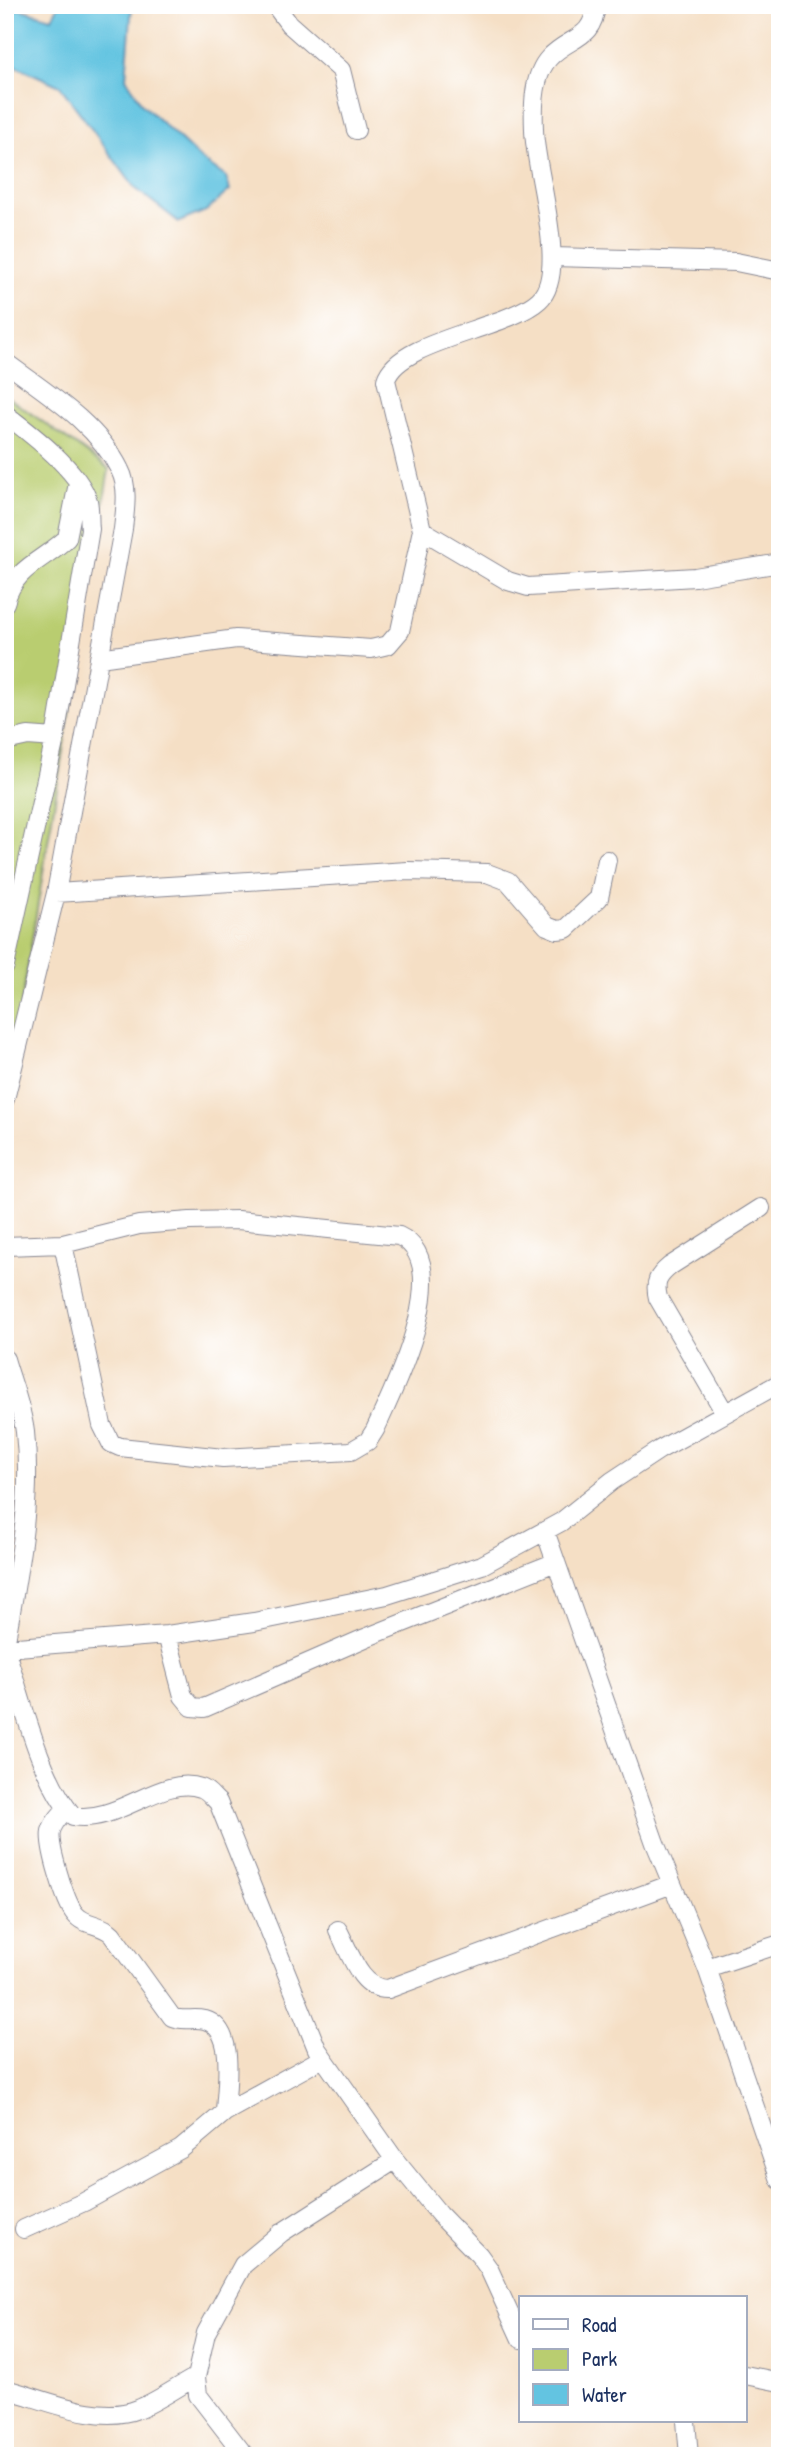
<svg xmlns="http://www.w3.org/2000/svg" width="785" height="2461" viewBox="0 0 785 2461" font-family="'Patrick Hand',sans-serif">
<rect width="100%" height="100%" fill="#fff"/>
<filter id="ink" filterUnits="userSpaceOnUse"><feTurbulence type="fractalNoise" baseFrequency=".0143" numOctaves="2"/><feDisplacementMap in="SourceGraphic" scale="14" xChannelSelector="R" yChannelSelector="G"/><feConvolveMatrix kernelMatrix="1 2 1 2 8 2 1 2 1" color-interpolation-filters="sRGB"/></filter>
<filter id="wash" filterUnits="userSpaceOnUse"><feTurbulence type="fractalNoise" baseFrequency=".00686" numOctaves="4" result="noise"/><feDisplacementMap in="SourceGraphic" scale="28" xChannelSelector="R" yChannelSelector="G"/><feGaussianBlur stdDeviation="1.57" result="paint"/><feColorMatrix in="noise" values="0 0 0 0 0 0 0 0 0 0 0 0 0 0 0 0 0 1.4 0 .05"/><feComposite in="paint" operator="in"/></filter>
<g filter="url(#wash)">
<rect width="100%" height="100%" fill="#f5dfc5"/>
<!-- green -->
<path fill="#b9cd70" stroke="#6a7e67" stroke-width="2" d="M 5,395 L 109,469 L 5,1105 Z"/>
<!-- water -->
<path fill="#63c4e1" stroke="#3f7aa0" stroke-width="2" d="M 5,5 L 52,18 L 59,5 L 132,5 L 126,78 L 142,104 L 202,160 L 226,177 L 230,190 L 206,211 L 179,222 L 135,188 L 60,86 L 5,61 Z"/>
</g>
<g filter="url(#ink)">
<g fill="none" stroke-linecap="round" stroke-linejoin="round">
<!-- minor casing -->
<g stroke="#888792" stroke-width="20">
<path id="minor" d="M 275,5 L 289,24 L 341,70 L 356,130
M 553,257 L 736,262 L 780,271
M 5,362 C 45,392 97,423 120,470 C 129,487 125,511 123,529 L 56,893 L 5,1099
M 5,414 C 30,433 79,470 88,501 C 90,510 89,520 90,529 L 55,738 L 5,966
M 422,530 L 508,581 L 528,587 L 695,577 L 780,563
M 5,603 C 14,567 43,561 67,538 L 78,483
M 99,658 L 236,639 L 371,649 L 388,645 L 400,631 L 422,530 L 386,380 C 398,340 508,329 539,300 C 570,272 534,169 534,129 C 533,107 533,75 549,58 C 569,36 593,41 596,5
M 5,741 L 28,736 L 55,738
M 56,893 L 408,871 L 487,873 L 508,881 L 547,926 L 557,930 L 566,929 L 599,898 L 607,860
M 5,1246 L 63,1244 L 139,1225 L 190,1221 L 238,1220 L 399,1236 C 457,1263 394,1389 375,1430 L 368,1441 L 351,1451 L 223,1458 L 120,1447 L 111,1443 L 102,1425 L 63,1244
M 5,1359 C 12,1383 22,1408 25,1432 C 33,1504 17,1575 5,1646
M 725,1413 L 658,1298 C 654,1282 658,1276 670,1266 L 761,1208
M 545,1531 L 655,1843 L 707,1968 L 780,2180
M 167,1635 L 183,1696 L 192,1707 L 204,1708 L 365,1638 L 556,1562
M 5,1648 L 167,1635 L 254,1622 L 387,1595 L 482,1565 L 561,1522 L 612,1481 L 659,1450 L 780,1383
M 5,1649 C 23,1701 38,1775 73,1816 C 117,1825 161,1774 201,1788 C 208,1790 213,1798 218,1802 L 317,2049 L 395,2160 L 440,2215 L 479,2255 L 489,2269 L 521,2339
M 66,1809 C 60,1816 54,1821 51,1831 C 48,1845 65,1902 75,1914 C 84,1926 101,1923 112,1934 L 172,2017 C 184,2022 193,2017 205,2020 C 237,2029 226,2087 225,2112 L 323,2058
M 338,1930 C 350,1952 360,1990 388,1989 L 672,1884
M 707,1968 L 780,1944
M 24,2229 L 84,2202 L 181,2149 L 225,2112
M 745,2375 L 780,2382
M 5,2389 C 45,2399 98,2425 138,2409 C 158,2401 177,2387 196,2377
M 686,2421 L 689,2456
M 245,2456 L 198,2395 L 196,2377 L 206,2333 L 243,2265 L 281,2233 L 395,2160"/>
</g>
<!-- minor -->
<use href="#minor" stroke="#fff" stroke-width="18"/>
</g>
</g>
<!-- margin -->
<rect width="785" height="2461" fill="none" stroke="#fff" stroke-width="28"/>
<!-- legend -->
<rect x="519" y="2296" width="228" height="126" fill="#ffffff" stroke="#a4acbf" stroke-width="2"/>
<rect x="533" y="2319" width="35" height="10" fill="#ffffff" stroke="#a4acbf" stroke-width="2"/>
<text x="582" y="2332" font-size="21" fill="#1b2f5e">Road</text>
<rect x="533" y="2349" width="35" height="21" fill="#b9cd70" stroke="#a4acbf" stroke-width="2"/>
<text x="582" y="2366" font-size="21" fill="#1b2f5e">Park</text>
<rect x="533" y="2384" width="35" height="21" fill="#63c4e1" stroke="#a4acbf" stroke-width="2"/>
<text x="582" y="2402" font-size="21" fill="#1b2f5e">Water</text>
</svg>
